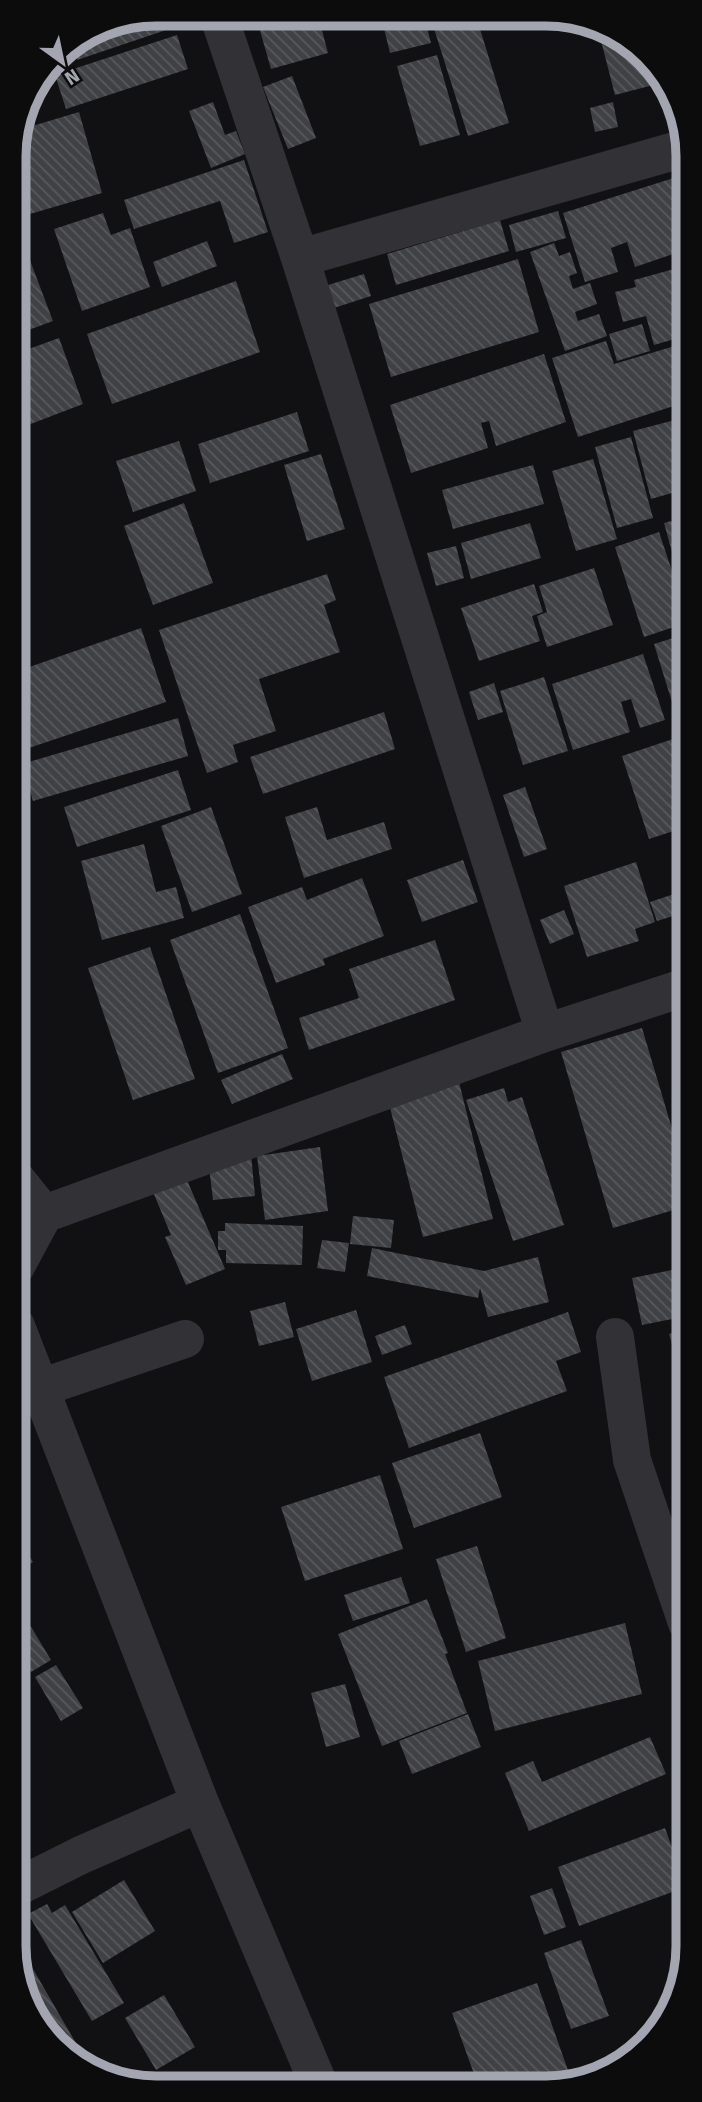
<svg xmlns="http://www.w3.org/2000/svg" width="702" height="2102" viewBox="0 0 702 2102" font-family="'Fira Sans',sans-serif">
<defs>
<pattern id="building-back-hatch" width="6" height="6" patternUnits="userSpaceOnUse" patternTransform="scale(1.75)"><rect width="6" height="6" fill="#404145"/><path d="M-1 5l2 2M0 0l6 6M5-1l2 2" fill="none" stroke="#58595d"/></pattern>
</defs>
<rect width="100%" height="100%" fill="#111012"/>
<!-- building -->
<path fill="url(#building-back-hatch)" d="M 156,14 L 170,14 L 175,27 L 77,60 L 72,44 L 102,25 Z
M 302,15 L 318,15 L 328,53 L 271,69 L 259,27 Z
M 323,15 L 363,15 L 363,16 L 326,26 Z
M 381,16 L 424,16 L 431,43 L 390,53 Z
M 430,16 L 476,16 L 509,123 L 468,136 Z
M 602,32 L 646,55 L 661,83 L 615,95 L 599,33 Z
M 177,35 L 188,69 L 66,109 L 55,75 Z
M 437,55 L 460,135 L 420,146 L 397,66 Z
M 48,68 L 53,83 L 32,89 Z
M 292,76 L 316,138 L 288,149 L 263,87 Z
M 213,102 L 225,135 L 236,131 L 245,154 L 211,168 L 189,111 Z
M 613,102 L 618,127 L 595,132 L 590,108 Z
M 79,112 L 102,193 L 30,214 L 14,161 L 14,146 L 19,130 Z
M 244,160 L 268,232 L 234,243 L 220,201 L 134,229 L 124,200 Z
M 683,175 L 685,181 L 685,250 L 635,267 L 627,242 L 611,248 L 618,272 L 585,282 L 563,213 Z
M 558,211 L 566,238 L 516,252 L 509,225 Z
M 103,213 L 111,235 L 130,228 L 150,287 L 82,311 L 54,229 Z
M 500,220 L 509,251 L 396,285 L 387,254 Z
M 20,234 L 53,321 L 15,335 L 14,236 Z
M 207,241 L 217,266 L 162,287 L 153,262 Z
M 554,243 L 559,256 L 570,252 L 577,273 L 569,276 L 573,289 L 590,283 L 597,304 L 575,312 L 578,321 L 599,314 L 607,336 L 565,351 L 530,252 Z
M 518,259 L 539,332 L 391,377 L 369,304 Z
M 685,266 L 685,336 L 654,345 L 646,316 L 623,322 L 615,292 L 636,287 L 634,280 Z
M 364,274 L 371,296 L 334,308 L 328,285 Z
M 236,281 L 260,352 L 112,404 L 87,334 Z
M 642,324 L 650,351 L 617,361 L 609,334 Z
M 59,338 L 83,404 L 15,430 L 15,354 Z
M 606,341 L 614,364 L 685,343 L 686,402 L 578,437 L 552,358 Z
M 544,354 L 566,422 L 496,446 L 489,421 L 481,423 L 488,448 L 411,473 L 390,405 Z
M 297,412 L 309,451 L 210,483 L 198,444 Z
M 686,417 L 686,489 L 651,499 L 633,431 Z
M 631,437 L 653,518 L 617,528 L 595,447 Z
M 179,441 L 196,491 L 133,512 L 116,461 Z
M 321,454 L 345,529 L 307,541 L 284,465 Z
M 593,459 L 617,539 L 576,551 L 552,471 Z
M 533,465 L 544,504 L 453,529 L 442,490 Z
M 184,503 L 213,583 L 153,605 L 124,526 Z
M 686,517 L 686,591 L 683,592 L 664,523 Z
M 530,523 L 541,558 L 471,579 L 461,543 Z
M 659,532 L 686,613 L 686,623 L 644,637 L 615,547 Z
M 456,546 L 464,578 L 436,586 L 427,553 Z
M 594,568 L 613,625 L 547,647 L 537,616 L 547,612 L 539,586 Z
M 327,574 L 336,600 L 324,605 L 340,652 L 259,679 L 276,731 L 233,745 L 238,762 L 207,773 L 159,630 Z
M 534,584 L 543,612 L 532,616 L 540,641 L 479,661 L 461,608 Z
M 141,628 L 166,702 L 17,752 L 15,746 L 15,672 Z
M 686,634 L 686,726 L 680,728 L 654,644 Z
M 643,654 L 665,720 L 640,728 L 631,699 L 621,702 L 630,732 L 573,750 L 552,684 Z
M 544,677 L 568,751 L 523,765 L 500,691 Z
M 494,683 L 503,712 L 478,720 L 469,692 Z
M 384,712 L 395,749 L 263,794 L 250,757 Z
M 178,718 L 188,756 L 33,801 L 22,764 Z
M 685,735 L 686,827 L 649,839 L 622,756 Z
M 178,770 L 191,810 L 77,847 L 64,807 Z
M 525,787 L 547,849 L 524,857 L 503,795 Z
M 211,807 L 242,894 L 192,912 L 161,826 Z
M 317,807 L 327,840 L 384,822 L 392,849 L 304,878 L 285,817 Z
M 144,844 L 156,892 L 176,887 L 184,918 L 102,940 L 81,861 Z
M 463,860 L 478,902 L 422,922 L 407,880 Z
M 636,862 L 655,922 L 635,929 L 639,941 L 587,957 L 564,886 Z
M 362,878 L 384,936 L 323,959 L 325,965 L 276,983 L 248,907 L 302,887 L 307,900 Z
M 686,890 L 686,912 L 657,921 L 650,902 Z
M 564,910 L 574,934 L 550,944 L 540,920 Z
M 240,914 L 288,1048 L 218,1073 L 170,940 Z
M 435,940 L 455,1000 L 309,1050 L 299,1018 L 359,998 L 349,969 Z
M 150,947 L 195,1079 L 133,1100 L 88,968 Z
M 642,1028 L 687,1179 L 687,1206 L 613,1228 L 561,1052 Z
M 282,1054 L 293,1079 L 232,1104 L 221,1080 Z
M 458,1078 L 493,1219 L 423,1237 L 387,1096 Z
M 504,1088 L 508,1102 L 522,1097 L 564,1225 L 513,1241 L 466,1100 Z
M 320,1147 L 328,1211 L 265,1220 L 257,1156 Z
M 251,1154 L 255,1196 L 213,1200 L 208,1158 Z
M 181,1166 L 225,1269 L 186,1285 L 165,1237 L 171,1235 L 148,1180 Z
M 353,1216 L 394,1220 L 391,1248 L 350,1244 Z
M 225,1223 L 303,1226 L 302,1265 L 226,1263 L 226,1250 L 218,1250 L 218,1231 L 225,1231 Z
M 322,1240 L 349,1243 L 345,1272 L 317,1268 Z
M 372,1248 L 484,1271 L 538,1257 L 549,1302 L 488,1317 L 480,1288 L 478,1298 L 367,1276 Z
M 687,1267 L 687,1316 L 642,1325 L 632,1278 Z
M 285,1302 L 294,1337 L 259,1346 L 250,1311 Z
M 356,1310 L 372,1362 L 312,1381 L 296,1329 Z
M 568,1312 L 581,1352 L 556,1361 L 567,1391 L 409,1448 L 384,1377 Z
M 405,1325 L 412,1344 L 382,1355 L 375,1336 Z
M 687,1329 L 687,1366 L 679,1368 L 669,1334 Z
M 687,1405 L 687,1436 L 676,1409 Z
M 480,1433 L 502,1497 L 414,1528 L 392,1463 Z
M 380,1475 L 403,1549 L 305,1581 L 281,1507 Z
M 16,1534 L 33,1562 L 16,1572 Z
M 477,1546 L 506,1638 L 466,1652 L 436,1559 Z
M 401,1577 L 410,1603 L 353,1621 L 344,1595 Z
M 427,1599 L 448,1653 L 445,1654 L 467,1713 L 382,1746 L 338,1634 Z
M 16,1602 L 51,1660 L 31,1672 L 16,1647 Z
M 625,1623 L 642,1694 L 495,1731 L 478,1661 Z
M 56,1665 L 83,1708 L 61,1721 L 35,1677 Z
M 345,1684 L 360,1737 L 326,1747 L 311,1693 Z
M 468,1714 L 481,1747 L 412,1774 L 399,1741 Z
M 650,1737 L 666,1774 L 529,1831 L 505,1773 L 533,1761 L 542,1782 Z
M 665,1828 L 686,1887 L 579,1926 L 558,1867 Z
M 124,1880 L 155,1931 L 103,1963 L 72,1912 Z
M 552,1888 L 566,1927 L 544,1935 L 530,1896 Z
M 47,1904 L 52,1913 L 65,1905 L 124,2003 L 92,2021 L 28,1914 Z
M 581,1940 L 609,2016 L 571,2029 L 544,1953 Z
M 22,1950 L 88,2064 L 55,2046 L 17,1974 L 17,1953 Z
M 537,1983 L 569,2073 L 535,2085 L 478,2085 L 452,2013 Z
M 164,1995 L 195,2047 L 156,2070 L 125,2018 Z"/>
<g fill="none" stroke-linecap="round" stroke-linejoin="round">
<!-- minor -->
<path stroke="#323236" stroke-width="38" d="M 218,14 L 300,258
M 545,1033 L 300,258 L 685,148
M 16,1179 L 44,1214
M 16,1266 L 44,1214 L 545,1033 L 686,987
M 16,1326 L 200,1803 L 319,2085
M 615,1337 L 632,1460 L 687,1623
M 40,1388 L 185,1339
M 17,1887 L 81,1855 L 200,1803"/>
</g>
<!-- crop -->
<path d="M0 0H702V2102H0ZM156 26H546A130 130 0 0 1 676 156V1946A130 130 0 0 1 546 2076H156A130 130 0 0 1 26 1946V156A130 130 0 0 1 156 26Z" fill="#0c0c0d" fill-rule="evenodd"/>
<path fill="none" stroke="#a3a6b1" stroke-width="9" d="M156 26H546A130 130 0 0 1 676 156V1946A130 130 0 0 1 546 2076H156A130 130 0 0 1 26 1946V156A130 130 0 0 1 156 26Z"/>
<!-- north arrow -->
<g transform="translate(63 63) rotate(147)" stroke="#0c0c0d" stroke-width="5" paint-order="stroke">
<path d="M0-5L12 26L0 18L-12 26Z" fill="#a3a6b1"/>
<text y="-10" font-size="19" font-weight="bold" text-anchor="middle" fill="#a3a6b1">N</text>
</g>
</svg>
